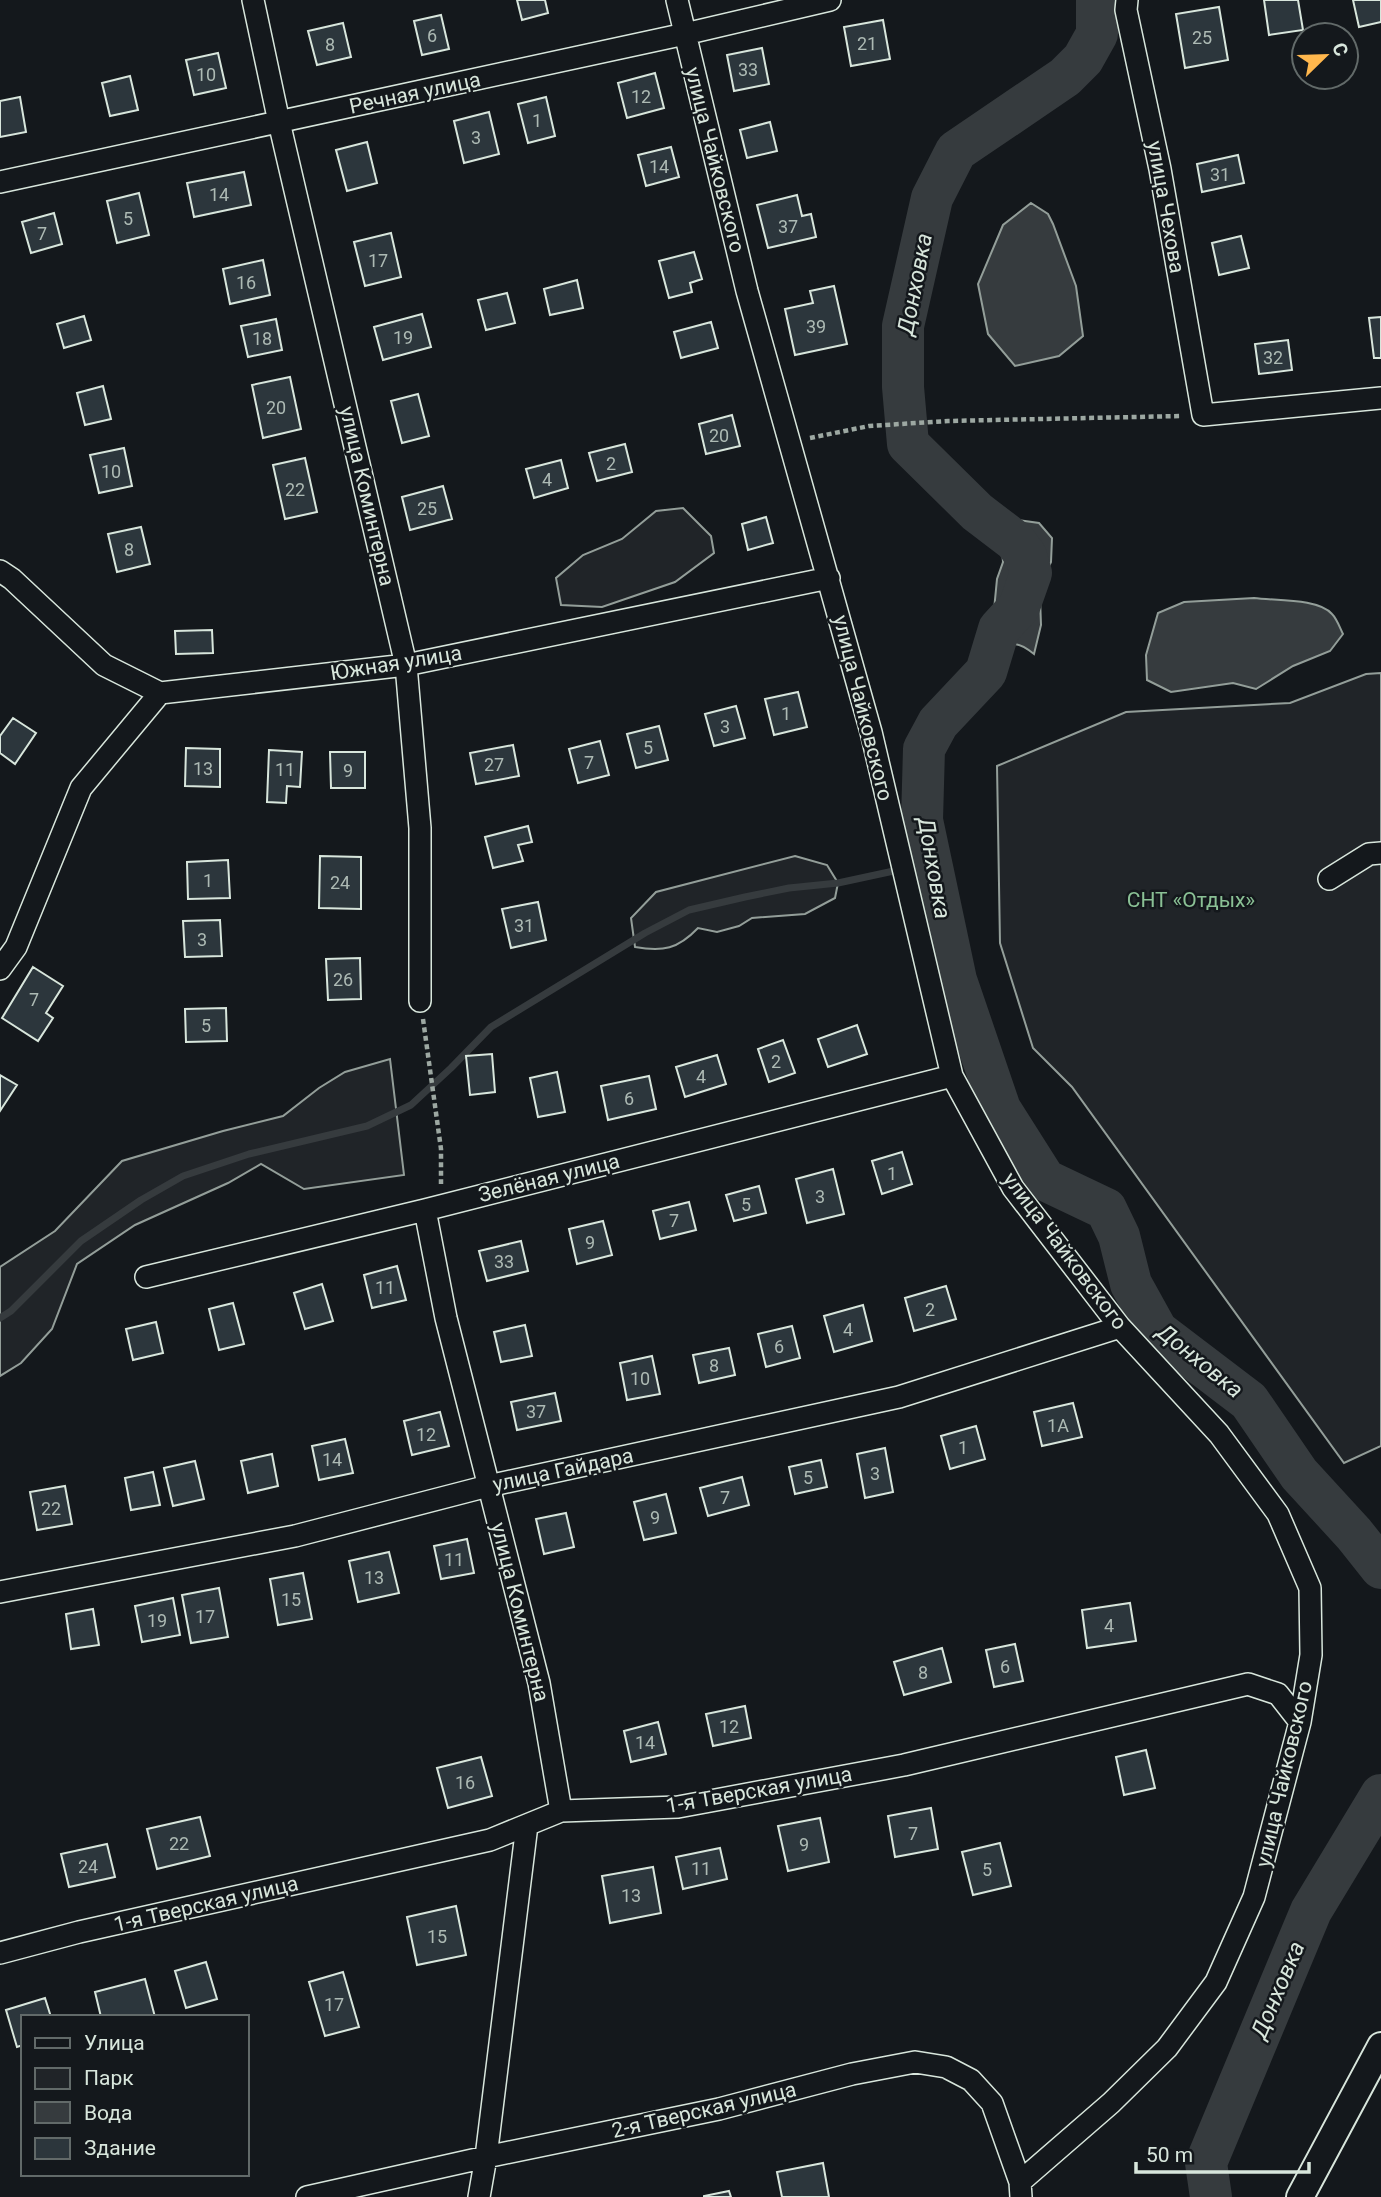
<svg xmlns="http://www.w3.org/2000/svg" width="1381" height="2197" viewBox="0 0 1381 2197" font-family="Roboto,sans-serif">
<rect width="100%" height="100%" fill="#14181c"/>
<!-- green -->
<path fill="#202428" stroke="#939e99" stroke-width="2" d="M 683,508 L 711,536 L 714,553 L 675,582 L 602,607 L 561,605 L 556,578 L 583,555 L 622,539 L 656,511 Z
M 1381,673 L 1381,1446 L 1344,1463 L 1072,1087 L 1033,1048 L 1000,943 L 997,766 L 1126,712 L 1290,703 L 1366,674 Z
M 795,856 L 827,865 L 838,883 L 835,898 L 805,914 L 752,918 L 739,926 L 717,932 L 698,928 C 678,949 663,952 635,947 L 631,918 L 656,892 Z
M 390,1059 L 404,1175 L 304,1189 L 261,1164 L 228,1183 L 135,1225 L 77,1264 L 52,1329 L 21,1363 L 0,1376 L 0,1267 L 55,1231 L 122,1161 L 223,1131 L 283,1116 L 319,1088 L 345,1072 Z"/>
<!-- water -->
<path fill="#363b3e" stroke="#939e99" stroke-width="2" d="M 1031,203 L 1048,214 L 1053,224 L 1076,286 L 1083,336 L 1059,356 L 1015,366 L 988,334 L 978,284 L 1003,225 Z
M 1010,519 L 1039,523 L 1052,538 L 1051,562 L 1044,577 L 1040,597 L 1041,625 L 1034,654 C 1016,640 1013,643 992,651 L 986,638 L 994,610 L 997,579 L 1003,562 L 1002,550 L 990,529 L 990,523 Z
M 1254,598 C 1275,601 1318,598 1332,614 C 1337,619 1340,628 1343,634 L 1330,651 L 1293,666 L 1256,689 L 1233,683 L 1171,692 L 1147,680 L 1146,655 L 1158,613 L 1184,602 Z"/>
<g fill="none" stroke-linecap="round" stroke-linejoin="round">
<!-- stream -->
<path stroke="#363b3e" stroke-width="7" d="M 0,1318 L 11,1311 L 81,1241 L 141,1200 L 183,1176 L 249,1154 L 367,1126 L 411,1105 L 451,1068 L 491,1027 L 645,933 L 689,910 L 745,897 L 789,888 L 838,883 L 903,869 L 917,858 L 922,820"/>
<!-- river -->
<path stroke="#363b3e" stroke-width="42" d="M 1097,0 L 1097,34 L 1083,59 L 1065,77 L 956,151 L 932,198 L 903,326 L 903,387 L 908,444 L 977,512 L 1015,541 L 1026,556 L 1031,573 L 1019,607 L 999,629 L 986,672 L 938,723 L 924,749 L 922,820 L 956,980 L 1000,1109 L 1045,1180 L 1106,1209 L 1119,1236 L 1131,1284 L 1157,1331 L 1249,1401 L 1299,1474 L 1354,1534 L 1381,1568
M 1211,2197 L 1206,2163 L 1311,1911 L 1381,1795"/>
</g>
<!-- building -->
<path fill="#2c363c" stroke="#d8e6dc" stroke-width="2" d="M 517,0 L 545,0 L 548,13 L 522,20 Z
M 1264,0 L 1298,0 L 1303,30 L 1269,35 Z
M 1353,0 L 1381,0 L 1381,22 L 1359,27 Z
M 1219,7 L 1228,60 L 1185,68 L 1176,14 Z
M 441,15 L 449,49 L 422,55 L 414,21 Z
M 883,20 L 890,59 L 851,66 L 844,27 Z
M 343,23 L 351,57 L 317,65 L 308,31 Z
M 762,48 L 769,84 L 734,91 L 727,55 Z
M 218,53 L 226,88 L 194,95 L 186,60 Z
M 655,73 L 664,108 L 627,118 L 618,83 Z
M 130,76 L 138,110 L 110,116 L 102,83 Z
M 20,97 L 26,132 L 0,137 L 0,101 Z
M 546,97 L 555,136 L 528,143 L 518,104 Z
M 489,112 L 499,154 L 464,163 L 454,121 Z
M 770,122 L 777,151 L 747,158 L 740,130 Z
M 367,142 L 377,183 L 347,191 L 336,150 Z
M 671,147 L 679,177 L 646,186 L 638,155 Z
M 1238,155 L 1244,183 L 1202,192 L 1197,164 Z
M 244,172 L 251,205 L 194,217 L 187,183 Z
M 139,193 L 149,235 L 117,243 L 107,201 Z
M 797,195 L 802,216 L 811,214 L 816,237 L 768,248 L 757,205 Z
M 54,213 L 62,244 L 31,253 L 22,222 Z
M 391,233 L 401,277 L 365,286 L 354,242 Z
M 1241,236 L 1249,268 L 1219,275 L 1212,243 Z
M 694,252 L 702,279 L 690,283 L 692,292 L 669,298 L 659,261 Z
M 263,260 L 270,295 L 230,304 L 223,269 Z
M 577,280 L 583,308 L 550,315 L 544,289 Z
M 834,286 L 847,344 L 795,355 L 785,309 L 813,303 L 810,291 Z
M 507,293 L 515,323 L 486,330 L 478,300 Z
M 422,314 L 431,347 L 383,360 L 374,327 Z
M 84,316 L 91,340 L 64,348 L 57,324 Z
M 1381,317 L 1381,358 L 1374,358 L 1369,318 Z
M 276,319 L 282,350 L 248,357 L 241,326 Z
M 711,322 L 718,348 L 681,358 L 674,332 Z
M 1288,340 L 1292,370 L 1259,374 L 1255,344 Z
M 290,377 L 301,429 L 263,438 L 252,385 Z
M 103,386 L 111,419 L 85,425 L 77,393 Z
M 418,394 L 429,436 L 402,443 L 391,401 Z
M 732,415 L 740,446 L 706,454 L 699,424 Z
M 625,444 L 632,472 L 597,481 L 589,453 Z
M 124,448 L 132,486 L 99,493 L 90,455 Z
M 305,458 L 317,512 L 285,519 L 273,465 Z
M 561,460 L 568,488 L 534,498 L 526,469 Z
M 443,486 L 452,519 L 410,530 L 402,497 Z
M 766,517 L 773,543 L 748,550 L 742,524 Z
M 141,527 L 150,564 L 117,572 L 108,534 Z
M 212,630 L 213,653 L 176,654 L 175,631 Z
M 798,692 L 807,727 L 774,735 L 765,699 Z
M 736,706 L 745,738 L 714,746 L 705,714 Z
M 13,718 L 36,733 L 15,764 L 0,753 L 0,736 Z
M 659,726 L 668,760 L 636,768 L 627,734 Z
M 600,741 L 609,775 L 578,783 L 569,749 Z
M 513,745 L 519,776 L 476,784 L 470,753 Z
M 186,748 L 220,749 L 220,787 L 185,786 Z
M 269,750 L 302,752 L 300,787 L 287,786 L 286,803 L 267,802 Z
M 330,752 L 365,752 L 365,788 L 331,788 Z
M 528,826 L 532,842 L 518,845 L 523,861 L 493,868 L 485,837 Z
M 320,856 L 361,857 L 361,909 L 319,908 Z
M 228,860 L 230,898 L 188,899 L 187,862 Z
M 538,902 L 546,940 L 511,948 L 502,909 Z
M 220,920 L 222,956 L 185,957 L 183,921 Z
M 360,958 L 361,999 L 328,1000 L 326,959 Z
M 33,967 L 63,986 L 46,1013 L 53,1018 L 38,1041 L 2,1018 Z
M 226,1008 L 227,1041 L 186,1042 L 185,1009 Z
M 857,1025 L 867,1054 L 828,1067 L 818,1039 Z
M 783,1040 L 795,1073 L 769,1082 L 758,1049 Z
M 492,1054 L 495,1092 L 470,1095 L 466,1056 Z
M 717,1055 L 726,1084 L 685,1097 L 676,1067 Z
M 557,1072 L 565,1112 L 538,1117 L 530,1078 Z
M 0,1075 L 17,1085 L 0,1111 Z
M 649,1076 L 656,1109 L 608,1120 L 601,1086 Z
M 902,1152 L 912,1184 L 882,1194 L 872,1161 Z
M 833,1169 L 844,1214 L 807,1223 L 796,1179 Z
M 759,1186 L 766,1213 L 734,1221 L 726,1195 Z
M 689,1202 L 696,1230 L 660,1239 L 653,1211 Z
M 603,1221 L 612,1255 L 577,1264 L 569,1229 Z
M 521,1241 L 528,1271 L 487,1281 L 479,1251 Z
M 397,1266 L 406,1300 L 372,1308 L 364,1275 Z
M 322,1284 L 333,1321 L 305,1329 L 294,1293 Z
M 946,1286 L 956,1319 L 914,1331 L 905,1298 Z
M 233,1303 L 244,1344 L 219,1350 L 209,1309 Z
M 863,1305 L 872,1341 L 834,1352 L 824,1316 Z
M 156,1322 L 163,1353 L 133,1360 L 126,1329 Z
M 525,1325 L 532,1356 L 501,1362 L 494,1332 Z
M 792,1326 L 800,1358 L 766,1367 L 758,1334 Z
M 729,1348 L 735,1375 L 699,1383 L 693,1355 Z
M 652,1356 L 660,1394 L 627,1400 L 620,1363 Z
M 555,1393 L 561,1421 L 517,1430 L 511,1402 Z
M 1073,1403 L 1082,1437 L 1042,1446 L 1034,1412 Z
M 440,1412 L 449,1446 L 412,1455 L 404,1421 Z
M 976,1426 L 985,1459 L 950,1469 L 941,1436 Z
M 345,1439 L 353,1473 L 319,1480 L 312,1446 Z
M 885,1448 L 893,1492 L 865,1498 L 857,1454 Z
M 272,1454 L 278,1486 L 248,1493 L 241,1461 Z
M 821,1460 L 827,1487 L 795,1494 L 789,1467 Z
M 195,1461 L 204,1499 L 173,1506 L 164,1468 Z
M 153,1472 L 160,1505 L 131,1510 L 125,1478 Z
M 742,1477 L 749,1505 L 708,1516 L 700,1488 Z
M 65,1486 L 72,1524 L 37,1530 L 30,1492 Z
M 666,1494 L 676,1533 L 644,1540 L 634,1502 Z
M 566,1513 L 574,1547 L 544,1554 L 536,1519 Z
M 467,1539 L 474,1573 L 441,1579 L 434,1546 Z
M 389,1552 L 399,1593 L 358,1602 L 349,1561 Z
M 303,1573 L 312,1619 L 278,1625 L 270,1579 Z
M 219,1588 L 228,1637 L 191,1643 L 182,1595 Z
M 173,1598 L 180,1635 L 142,1642 L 135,1606 Z
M 1130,1603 L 1136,1641 L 1087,1648 L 1082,1610 Z
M 93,1609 L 99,1645 L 71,1649 L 66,1614 Z
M 1015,1644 L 1023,1681 L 994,1687 L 986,1650 Z
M 942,1648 L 951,1682 L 904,1695 L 894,1662 Z
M 745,1706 L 751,1738 L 713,1746 L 706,1714 Z
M 658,1722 L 666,1754 L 631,1762 L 624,1731 Z
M 1146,1750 L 1155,1788 L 1124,1795 L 1116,1757 Z
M 481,1757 L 492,1796 L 448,1808 L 437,1768 Z
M 931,1808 L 938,1849 L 895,1857 L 888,1816 Z
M 200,1817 L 210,1856 L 157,1869 L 147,1829 Z
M 820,1818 L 829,1862 L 788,1871 L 778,1826 Z
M 1000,1843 L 1011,1886 L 973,1895 L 962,1852 Z
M 107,1844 L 115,1877 L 69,1887 L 61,1854 Z
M 720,1848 L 727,1879 L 683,1889 L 676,1857 Z
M 653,1867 L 661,1913 L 610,1923 L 602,1876 Z
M 456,1906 L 466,1955 L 417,1965 L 407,1917 Z
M 206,1962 L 217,1999 L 186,2008 L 175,1971 Z
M 343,1972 L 359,2027 L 325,2036 L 309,1982 Z
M 145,1979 L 155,2017 L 101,2017 L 95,1992 Z
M 45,1998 L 51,2017 L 23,2017 L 23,2045 L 17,2047 L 6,2010 Z
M 823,2163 L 829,2197 L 782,2197 L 777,2172 Z
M 729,2191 L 731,2197 L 704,2197 L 704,2196 Z"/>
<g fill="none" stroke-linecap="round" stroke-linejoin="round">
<!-- minor casing -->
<g stroke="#d8e6dc" stroke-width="24">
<path id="minor" d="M 253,0 L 279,122 L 406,665 L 420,828 L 420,1001
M 677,0 L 747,291 L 871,732 L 952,1076 L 1013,1188 L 1120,1327 L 1219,1434 L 1278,1514 L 1310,1588 L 1311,1655 L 1300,1722 L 1254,1897 L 1216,1982 L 1167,2048 L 1111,2103 L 1020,2182
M 1127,0 L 1126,10 L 1160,169 L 1203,415 L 1381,398
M 0,182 L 685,34 L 830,0
M 0,571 L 12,579 L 104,665 L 160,693 L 406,665 L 829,578
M 1329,879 L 1369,854 L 1381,853
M 0,969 L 16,947 L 81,788 L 160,693
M 425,1210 L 446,1318 L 539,1683 L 561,1811
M 146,1277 L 425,1210 L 952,1076
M 0,1592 L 295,1536 L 488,1486 L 899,1397 L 1120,1327
M 0,1953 L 79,1932 L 490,1840 L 561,1811 L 678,1807 L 904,1765 L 1248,1684 L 1278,1694 L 1300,1722
M 307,2197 L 486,2157 L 719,2109 L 852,2074 L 915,2062 L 946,2067 L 971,2080 L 992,2103 L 1020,2182 L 1021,2197
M 479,2197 L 486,2157 L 527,1825"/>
</g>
<!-- tertiary casing -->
<g stroke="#d8e6dc" stroke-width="30">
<path id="tertiary" d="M 1300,2197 L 1381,2046"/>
</g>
<!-- path -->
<path stroke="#9da8a2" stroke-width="4.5" stroke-dasharray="5 3.5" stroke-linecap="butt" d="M 810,438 L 869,426 L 948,421 L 1181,416
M 423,1019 L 441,1149 L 441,1184"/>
<!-- minor -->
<use href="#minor" stroke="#14181c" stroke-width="21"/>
<!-- tertiary -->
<use href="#tertiary" stroke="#14181c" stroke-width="26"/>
</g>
<g text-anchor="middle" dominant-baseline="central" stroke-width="5" stroke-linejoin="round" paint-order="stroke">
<!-- number labels -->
<g font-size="18" fill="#adbab4">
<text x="432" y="35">6</text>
<text x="1202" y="37">25</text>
<text x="867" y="43">21</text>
<text x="330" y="44">8</text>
<text x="748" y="69">33</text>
<text x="206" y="74">10</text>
<text x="641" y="96">12</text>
<text x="537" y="120">1</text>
<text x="476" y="137">3</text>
<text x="659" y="166">14</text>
<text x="1220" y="174">31</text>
<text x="219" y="194">14</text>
<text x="128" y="218">5</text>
<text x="788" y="226">37</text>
<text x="42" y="233">7</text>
<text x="378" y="260">17</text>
<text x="246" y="282">16</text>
<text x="816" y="326">39</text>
<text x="403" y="337">19</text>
<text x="262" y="338">18</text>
<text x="1273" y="357">32</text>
<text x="276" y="407">20</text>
<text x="719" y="435">20</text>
<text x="611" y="463">2</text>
<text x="111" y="471">10</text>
<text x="547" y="479">4</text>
<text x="295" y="489">22</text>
<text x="427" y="508">25</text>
<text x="129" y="549">8</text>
<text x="786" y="713">1</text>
<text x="725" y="726">3</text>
<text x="648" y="747">5</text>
<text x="589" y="762">7</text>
<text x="494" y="764">27</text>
<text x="203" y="768">13</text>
<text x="285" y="769">11</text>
<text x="348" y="770">9</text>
<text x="208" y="880">1</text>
<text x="340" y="882">24</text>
<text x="524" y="925">31</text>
<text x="202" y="939">3</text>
<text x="343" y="979">26</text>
<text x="34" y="999">7</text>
<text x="206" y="1025">5</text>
<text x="776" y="1061">2</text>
<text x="701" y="1076">4</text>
<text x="629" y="1098">6</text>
<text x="892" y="1173">1</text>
<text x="820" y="1196">3</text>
<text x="746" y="1204">5</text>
<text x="674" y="1220">7</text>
<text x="590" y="1242">9</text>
<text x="504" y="1261">33</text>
<text x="385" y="1287">11</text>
<text x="930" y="1309">2</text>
<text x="848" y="1329">4</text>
<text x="779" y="1346">6</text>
<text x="714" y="1365">8</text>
<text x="640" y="1378">10</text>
<text x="536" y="1411">37</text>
<text x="1058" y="1425">1А</text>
<text x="426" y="1434">12</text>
<text x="963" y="1447">1</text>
<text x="332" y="1459">14</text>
<text x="875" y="1473">3</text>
<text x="808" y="1477">5</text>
<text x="725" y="1497">7</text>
<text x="51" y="1508">22</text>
<text x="655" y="1517">9</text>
<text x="454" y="1559">11</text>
<text x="374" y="1577">13</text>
<text x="291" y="1599">15</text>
<text x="205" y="1616">17</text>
<text x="157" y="1620">19</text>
<text x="1109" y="1625">4</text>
<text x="1005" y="1666">6</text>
<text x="923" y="1672">8</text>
<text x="729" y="1726">12</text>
<text x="645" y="1742">14</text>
<text x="465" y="1782">16</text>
<text x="913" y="1833">7</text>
<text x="179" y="1843">22</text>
<text x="804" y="1844">9</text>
<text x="88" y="1866">24</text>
<text x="701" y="1868">11</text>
<text x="987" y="1869">5</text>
<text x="631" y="1895">13</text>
<text x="437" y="1936">15</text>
<text x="334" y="2004">17</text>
</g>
<!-- street labels -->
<g font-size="21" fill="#d8e6dc" stroke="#14181c">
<text transform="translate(415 93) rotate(-12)">Речная улица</text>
<text transform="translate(715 160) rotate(76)">улица Чайковского</text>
<text transform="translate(1166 207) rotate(80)">улица Чехова</text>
<text transform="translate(367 496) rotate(77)">улица Коминтерна</text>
<text transform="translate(396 663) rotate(-9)">Южная улица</text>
<text transform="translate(863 708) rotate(76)">улица Чайковского</text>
<text transform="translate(549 1178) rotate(-14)">Зелёная улица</text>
<text transform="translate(1065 1251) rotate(53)">улица Чайковского</text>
<text transform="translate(563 1470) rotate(-12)">улица Гайдара</text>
<text transform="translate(520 1612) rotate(76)">улица Коминтерна</text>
<text transform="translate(1284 1774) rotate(-77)">улица Чайковского</text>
<text transform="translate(759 1790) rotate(-10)">1-я Тверская улица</text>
<text transform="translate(206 1904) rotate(-13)">1-я Тверская улица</text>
<text transform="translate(704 2110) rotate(-13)">2-я Тверская улица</text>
</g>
<!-- park labels -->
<g font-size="21" fill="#8ac095" stroke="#14181c">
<text x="1191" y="900">СНТ «Отдых»</text>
</g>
<!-- water labels -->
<g font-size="23" font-style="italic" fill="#d8e6dc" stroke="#14181c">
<text transform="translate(915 284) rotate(-79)">Донховка</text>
<text transform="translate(934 868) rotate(80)">Донховка</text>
<text transform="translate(1200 1361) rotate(39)">Донховка</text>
<text transform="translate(1278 1990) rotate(-67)">Донховка</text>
</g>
</g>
<!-- legend -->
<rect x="21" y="2015" width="228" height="161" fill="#14181c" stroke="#626a69" stroke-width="2"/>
<rect x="35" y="2038" width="35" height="10" fill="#14181c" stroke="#626a69" stroke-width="2"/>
<text x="84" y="2050" font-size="21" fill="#d8e6dc">Улица</text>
<rect x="35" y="2068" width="35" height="21" fill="#202428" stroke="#626a69" stroke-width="2"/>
<text x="84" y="2085" font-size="21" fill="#d8e6dc">Парк</text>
<rect x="35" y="2102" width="35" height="21" fill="#363b3e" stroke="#626a69" stroke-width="2"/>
<text x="84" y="2120" font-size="21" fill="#d8e6dc">Вода</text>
<rect x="35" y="2138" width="35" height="21" fill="#2c363c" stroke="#626a69" stroke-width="2"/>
<text x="84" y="2155" font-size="21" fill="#d8e6dc">Здание</text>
<!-- north arrow -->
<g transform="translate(1325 56) rotate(67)"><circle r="33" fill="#14181c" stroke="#626a69" stroke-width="2"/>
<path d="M0-5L12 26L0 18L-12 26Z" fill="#ffb74d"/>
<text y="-10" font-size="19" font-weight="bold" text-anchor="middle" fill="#d8e6dc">С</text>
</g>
<!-- scale -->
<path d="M1136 2162v10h173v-10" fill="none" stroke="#d8e6dc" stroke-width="3.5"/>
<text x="1146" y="2162" font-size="21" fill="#d8e6dc" stroke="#14181c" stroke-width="5" paint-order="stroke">50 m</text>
</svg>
